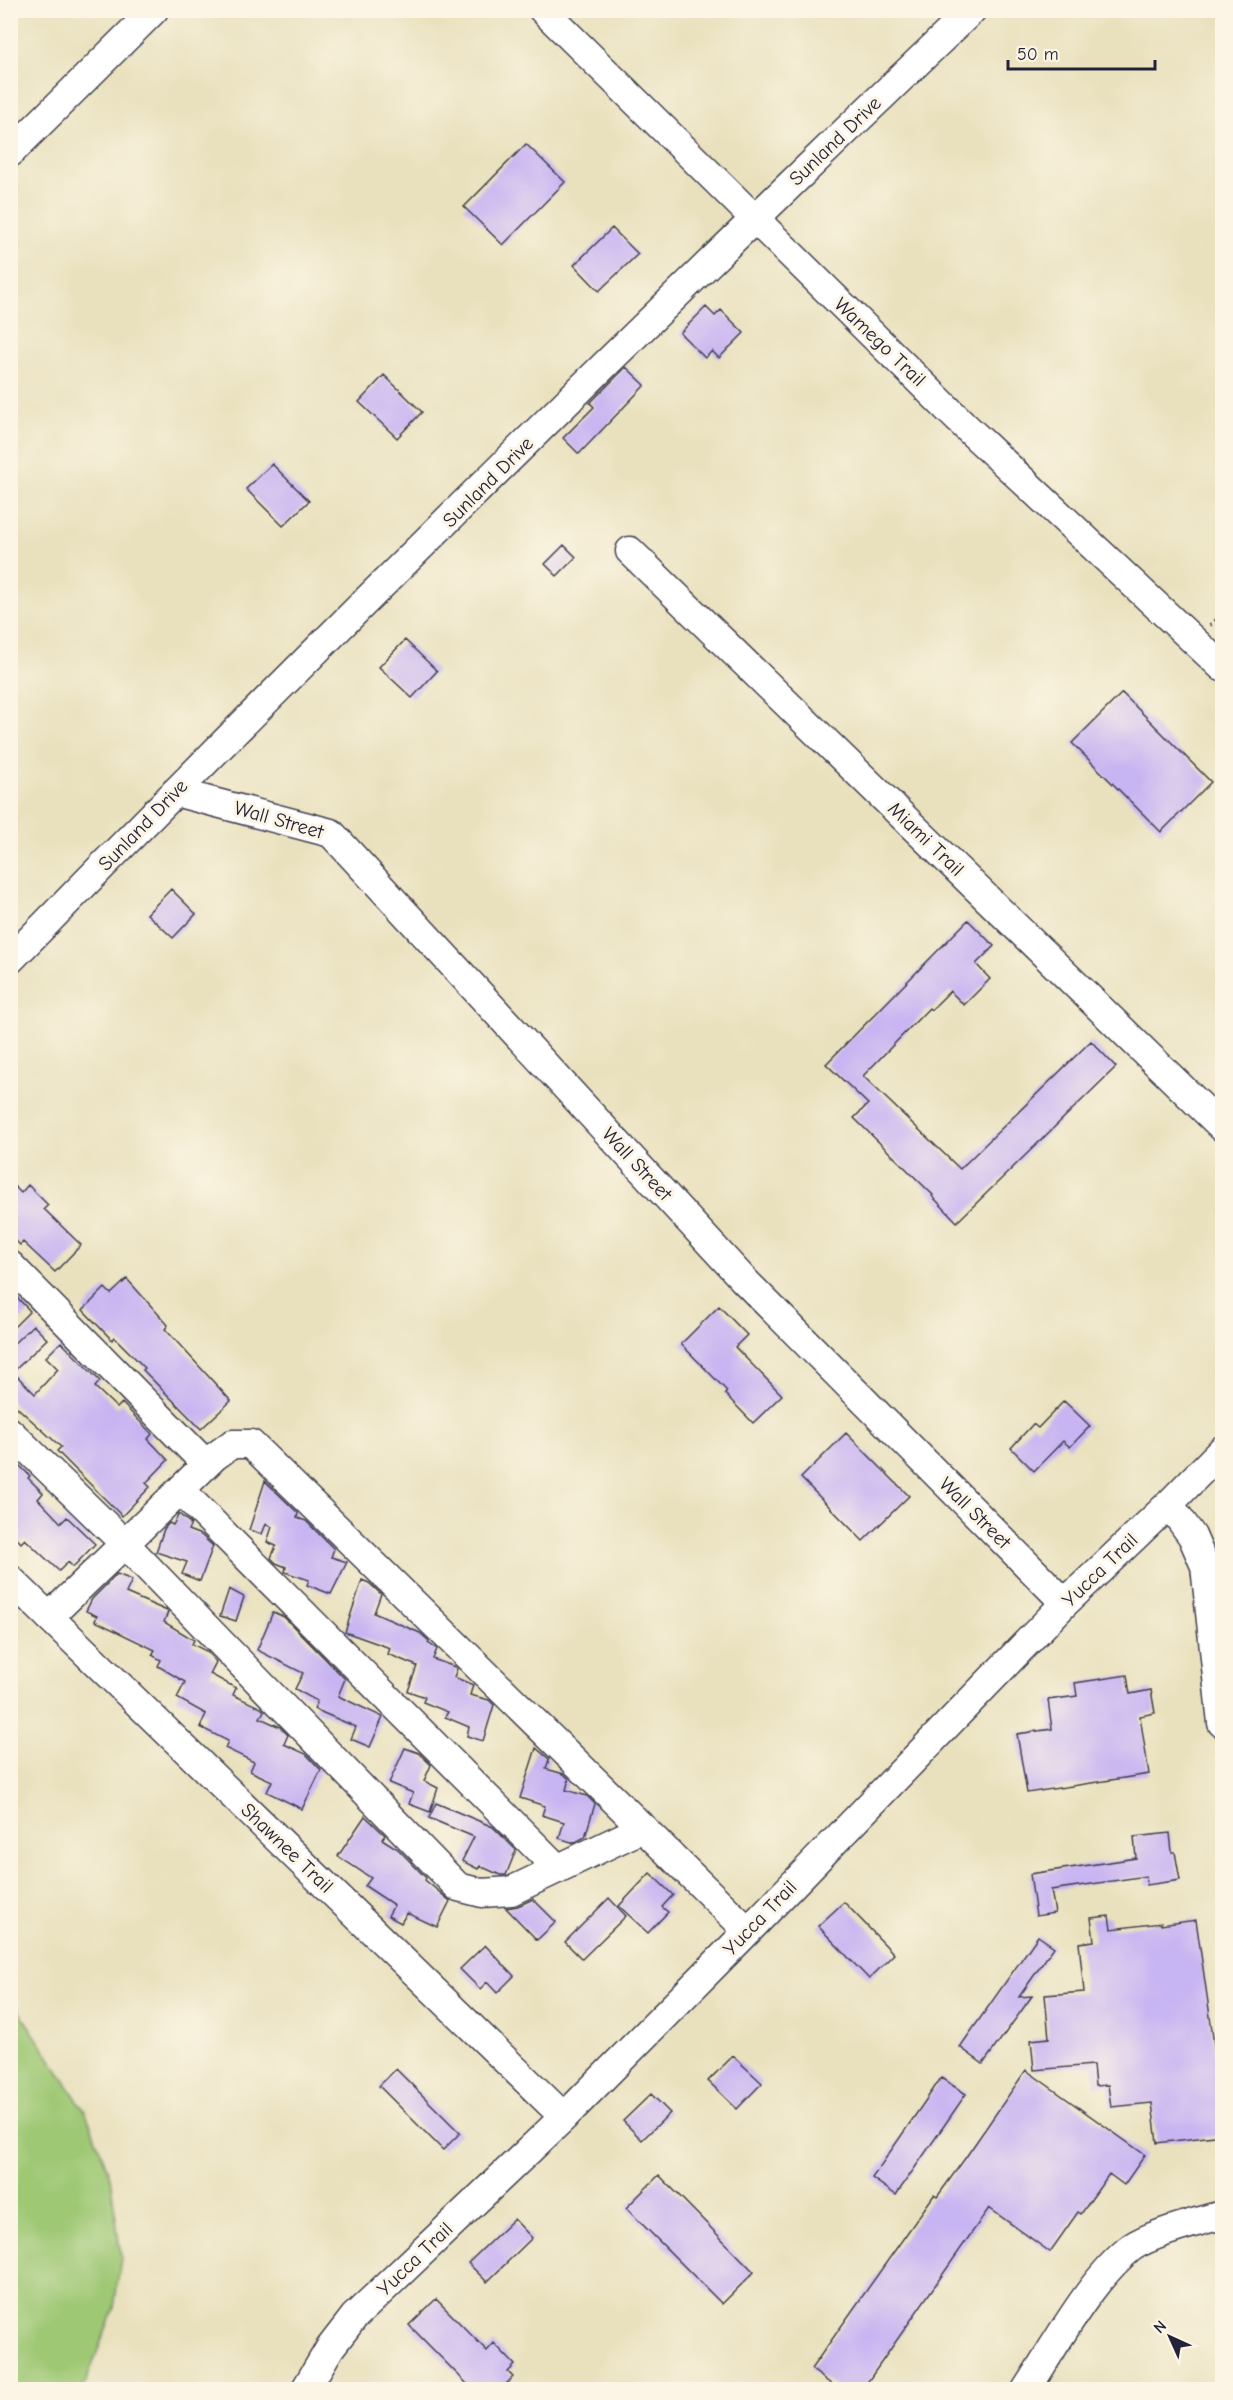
<svg xmlns="http://www.w3.org/2000/svg" width="1233" height="2400" viewBox="0 0 1233 2400" font-family="'Comic Neue',sans-serif">
<rect width="100%" height="100%" fill="#fcf5e5"/>
<filter id="ink" filterUnits="userSpaceOnUse"><feTurbulence type="fractalNoise" baseFrequency=".0167" numOctaves="2"/><feDisplacementMap in="SourceGraphic" scale="12" xChannelSelector="R" yChannelSelector="G"/><feConvolveMatrix kernelMatrix="1 2 1 2 8 2 1 2 1" color-interpolation-filters="sRGB"/></filter>
<filter id="wash" filterUnits="userSpaceOnUse"><feTurbulence type="fractalNoise" baseFrequency=".008" numOctaves="4" result="noise"/><feDisplacementMap in="SourceGraphic" scale="24" xChannelSelector="R" yChannelSelector="G"/><feGaussianBlur stdDeviation="1.35" result="paint"/><feColorMatrix in="noise" values="0 0 0 0 0 0 0 0 0 0 0 0 0 0 0 0 0 1.4 0 .05"/><feComposite in="paint" operator="in"/></filter>
<g filter="url(#wash)">
<rect width="100%" height="100%" fill="#e9e1be"/>
<!-- green -->
<path fill="#9fc874" stroke="#607558" stroke-width="1.5" d="M 11,1999 L 86,2113 L 110,2176 L 121,2257 L 114,2308 L 83,2389 L 11,2389 Z"/>
<g id="blocks">
<!-- building -->
<path fill="#c7b4f2" d="M 526,144 L 565,182 L 503,245 L 464,207 Z
M 612,228 L 638,254 L 599,291 L 574,265 Z
M 706,307 L 715,316 L 721,310 L 744,333 L 719,358 L 712,351 L 705,358 L 680,333 Z
M 626,367 L 645,385 L 579,454 L 563,438 L 594,407 L 590,403 Z
M 384,375 L 422,412 L 397,438 L 359,402 Z
M 272,464 L 309,501 L 283,526 L 246,489 Z
M 564,545 L 576,557 L 557,576 L 545,564 Z
M 405,640 L 437,671 L 412,698 L 379,667 Z
M 1122,693 L 1211,782 L 1161,832 L 1072,743 Z
M 171,889 L 196,914 L 173,938 L 147,914 Z
M 968,920 L 994,946 L 976,964 L 990,979 L 964,1005 L 950,991 L 931,1010 L 929,1008 L 863,1076 L 960,1169 L 1091,1041 L 1116,1067 L 957,1222 L 932,1196 L 933,1195 L 854,1118 L 868,1104 L 826,1064 Z
M 10,1182 L 21,1193 L 28,1185 L 48,1205 L 44,1209 L 81,1245 L 55,1272 L 23,1242 L 20,1245 L 10,1235 Z
M 127,1279 L 168,1325 L 165,1329 L 231,1401 L 201,1429 L 143,1370 L 145,1368 L 114,1337 L 112,1340 L 83,1310 L 105,1288 L 111,1294 Z
M 10,1290 L 30,1311 L 10,1331 Z
M 719,1306 L 747,1335 L 735,1347 L 782,1395 L 753,1423 L 725,1394 L 727,1391 L 681,1344 Z
M 33,1325 L 47,1339 L 13,1372 L 35,1394 L 58,1369 L 46,1357 L 61,1342 L 100,1381 L 95,1387 L 117,1408 L 122,1403 L 152,1434 L 148,1439 L 168,1460 L 146,1483 L 150,1487 L 122,1516 L 57,1451 L 61,1447 L 10,1401 L 10,1347 Z
M 1064,1401 L 1090,1426 L 1070,1447 L 1063,1441 L 1034,1471 L 1011,1448 L 1033,1424 L 1038,1428 Z
M 846,1433 L 909,1496 L 863,1541 L 801,1478 Z
M 10,1456 L 30,1476 L 28,1478 L 43,1493 L 38,1499 L 61,1523 L 67,1517 L 95,1544 L 73,1567 L 68,1562 L 59,1571 L 25,1539 L 21,1543 L 10,1531 Z
M 265,1481 L 298,1513 L 297,1518 L 306,1521 L 334,1549 L 331,1557 L 347,1562 L 331,1594 L 307,1585 L 309,1580 L 285,1572 L 286,1567 L 276,1563 L 271,1558 L 276,1546 L 267,1542 L 272,1527 L 266,1524 L 262,1534 L 249,1530 Z
M 179,1514 L 191,1524 L 188,1530 L 201,1535 L 213,1546 L 200,1581 L 182,1574 L 187,1562 L 156,1552 L 164,1529 L 169,1523 L 173,1525 Z
M 117,1574 L 132,1580 L 126,1593 L 167,1611 L 168,1612 L 164,1622 L 194,1640 L 192,1644 L 206,1651 L 216,1662 L 210,1674 L 236,1688 L 233,1695 L 261,1708 L 264,1711 L 260,1718 L 280,1727 L 288,1735 L 284,1744 L 306,1754 L 321,1770 L 302,1809 L 267,1792 L 272,1781 L 250,1771 L 254,1762 L 225,1748 L 228,1741 L 200,1727 L 206,1714 L 177,1698 L 185,1682 L 158,1666 L 161,1660 L 152,1655 L 155,1650 L 95,1621 L 97,1616 L 86,1611 L 92,1599 Z
M 362,1580 L 369,1583 L 381,1594 L 374,1613 L 420,1633 L 429,1641 L 428,1643 L 437,1649 L 433,1659 L 455,1667 L 457,1669 L 454,1677 L 473,1685 L 470,1695 L 489,1700 L 494,1705 L 483,1741 L 467,1736 L 469,1727 L 445,1717 L 448,1712 L 423,1702 L 425,1697 L 408,1691 L 417,1666 L 388,1654 L 390,1648 L 345,1632 Z
M 229,1589 L 244,1597 L 236,1621 L 220,1616 Z
M 273,1612 L 284,1617 L 345,1679 L 338,1696 L 383,1717 L 370,1747 L 351,1739 L 356,1727 L 314,1709 L 317,1701 L 295,1689 L 303,1673 L 257,1650 Z
M 1127,1675 L 1130,1694 L 1151,1690 L 1155,1713 L 1140,1716 L 1149,1774 L 1027,1793 L 1017,1734 L 1052,1729 L 1048,1700 L 1077,1696 L 1075,1683 Z
M 405,1748 L 419,1753 L 431,1765 L 424,1781 L 438,1788 L 430,1812 L 409,1804 L 413,1793 L 389,1783 Z
M 536,1748 L 549,1759 L 546,1769 L 564,1774 L 569,1779 L 566,1790 L 587,1796 L 595,1804 L 585,1837 L 574,1843 L 559,1838 L 564,1822 L 542,1815 L 545,1806 L 520,1798 Z
M 436,1803 L 493,1827 L 516,1850 L 506,1875 L 500,1875 L 480,1866 L 478,1869 L 462,1861 L 474,1837 L 429,1818 Z
M 365,1816 L 385,1835 L 382,1839 L 398,1849 L 426,1878 L 425,1880 L 450,1901 L 437,1927 L 407,1913 L 401,1923 L 388,1916 L 394,1905 L 365,1886 L 371,1878 L 338,1856 Z
M 1170,1833 L 1172,1852 L 1175,1852 L 1180,1880 L 1147,1885 L 1146,1876 L 1051,1890 L 1055,1913 L 1036,1916 L 1030,1874 L 1136,1858 L 1134,1837 Z
M 650,1873 L 673,1895 L 662,1907 L 668,1912 L 648,1933 L 619,1906 Z
M 609,1898 L 626,1916 L 582,1959 L 565,1942 Z
M 533,1899 L 556,1922 L 537,1940 L 506,1908 L 518,1906 Z
M 844,1902 L 894,1954 L 869,1979 L 818,1926 Z
M 1109,1916 L 1111,1929 L 1161,1923 L 1161,1925 L 1196,1920 L 1222,2099 L 1222,2135 L 1157,2143 L 1152,2103 L 1111,2107 L 1108,2085 L 1095,2086 L 1093,2065 L 1034,2070 L 1031,2040 L 1049,2038 L 1045,1995 L 1084,1992 L 1079,1943 L 1094,1941 L 1091,1918 Z
M 1038,1936 L 1054,1947 L 1019,1997 L 1032,1996 L 983,2064 L 960,2047 Z
M 485,1945 L 514,1976 L 497,1993 L 487,1982 L 480,1989 L 460,1969 Z
M 733,2056 L 762,2083 L 737,2109 L 708,2081 Z
M 396,2069 L 460,2133 L 443,2150 L 379,2086 Z
M 1026,2070 L 1145,2155 L 1124,2185 L 1109,2174 L 1081,2214 L 1078,2212 L 1050,2252 L 989,2208 L 862,2390 L 839,2390 L 811,2369 L 934,2195 L 937,2197 L 966,2157 Z
M 941,2078 L 966,2094 L 896,2195 L 872,2178 Z
M 651,2094 L 670,2113 L 642,2140 L 623,2121 Z
M 659,2175 L 754,2272 L 722,2304 L 626,2208 Z
M 514,2219 L 532,2238 L 487,2282 L 468,2263 Z
M 436,2299 L 487,2351 L 494,2343 L 515,2365 L 508,2372 L 513,2377 L 500,2390 L 473,2390 L 409,2325 Z"/>
</g>
</g>
<g filter="url(#ink)">
<use href="#blocks" fill-opacity="0" stroke="#403f4f" stroke-width="1.5"/>
<g fill="none" stroke-linecap="round" stroke-linejoin="round">
<!-- minor casing -->
<g stroke="#403f4f" stroke-width="31">
<path id="minor" d="M 543,10 L 967,428 L 1222,667
M 10,153 L 154,10
M 630,551 L 1222,1127
M 175,792 L 331,833 L 743,1279 L 1065,1603
M 10,960 C 325,638 646,321 972,10
M 10,1265 L 206,1464
M 10,1432 L 124,1543 L 458,1887 L 482,1893 L 511,1891 L 643,1828
M 180,1490 L 558,1869
M 1169,1504 L 1192,1536 L 1205,1566 L 1222,1723
M 10,1579 L 564,2117
M 49,1617 L 214,1457 L 232,1444 L 251,1444 L 748,1931
M 305,2390 L 330,2348 L 354,2317 L 564,2117 L 748,1931 L 1065,1603 L 1169,1504 L 1222,1450
M 1026,2390 C 1055,2346 1091,2278 1132,2247 C 1151,2234 1199,2221 1222,2215"/>
</g>
<!-- path -->
<path stroke="#403f4f" stroke-width="4" stroke-dasharray="1.5 4.5" stroke-linecap="butt" d="M 1210,625 L 1222,613"/>
<!-- minor -->
<use href="#minor" stroke="#fff" stroke-width="28"/>
</g>
</g>
<g text-anchor="middle" dominant-baseline="central" stroke-width="6" stroke-linejoin="round" paint-order="stroke">
<!-- street labels -->
<g font-size="20" fill="#22223b" stroke="#fcf5e5">
<text transform="translate(835 141) rotate(-44)">Sunland Drive</text>
<text transform="translate(880 342) rotate(44)">Wamego Trail</text>
<text transform="translate(488 482) rotate(-45)">Sunland Drive</text>
<text transform="translate(279 820) rotate(16)">Wall Street</text>
<text transform="translate(143 825) rotate(-46)">Sunland Drive</text>
<text transform="translate(926 839) rotate(44)">Miami Trail</text>
<text transform="translate(637 1164) rotate(47)">Wall Street</text>
<text transform="translate(975 1513) rotate(45)">Wall Street</text>
<text transform="translate(1100 1570) rotate(-44)">Yucca Trail</text>
<text transform="translate(287 1848) rotate(44)">Shawnee Trail</text>
<text transform="translate(760 1918) rotate(-46)">Yucca Trail</text>
<text transform="translate(415 2259) rotate(-44)">Yucca Trail</text>
</g>
</g>
<!-- margin -->
<rect width="1233" height="2400" fill="none" stroke="#fcf5e5" stroke-width="36"/>
<!-- north arrow -->
<g transform="translate(1170 2337) rotate(315)" stroke="#fcf5e5" stroke-width="4.5" paint-order="stroke">
<path d="M0-4.5L10 22L0 15L-10 22Z" fill="#22223b"/>
<text y="-9" font-size="16" font-weight="bold" text-anchor="middle" fill="#22223b">N</text>
</g>
<!-- scale -->
<path d="M1008 60v9h147v-9" fill="none" stroke="#22223b" stroke-width="3"/>
<text x="1017" y="60" font-size="18" fill="#22223b" stroke="#fcf5e5" stroke-width="4.5" paint-order="stroke">50 m</text>
</svg>
